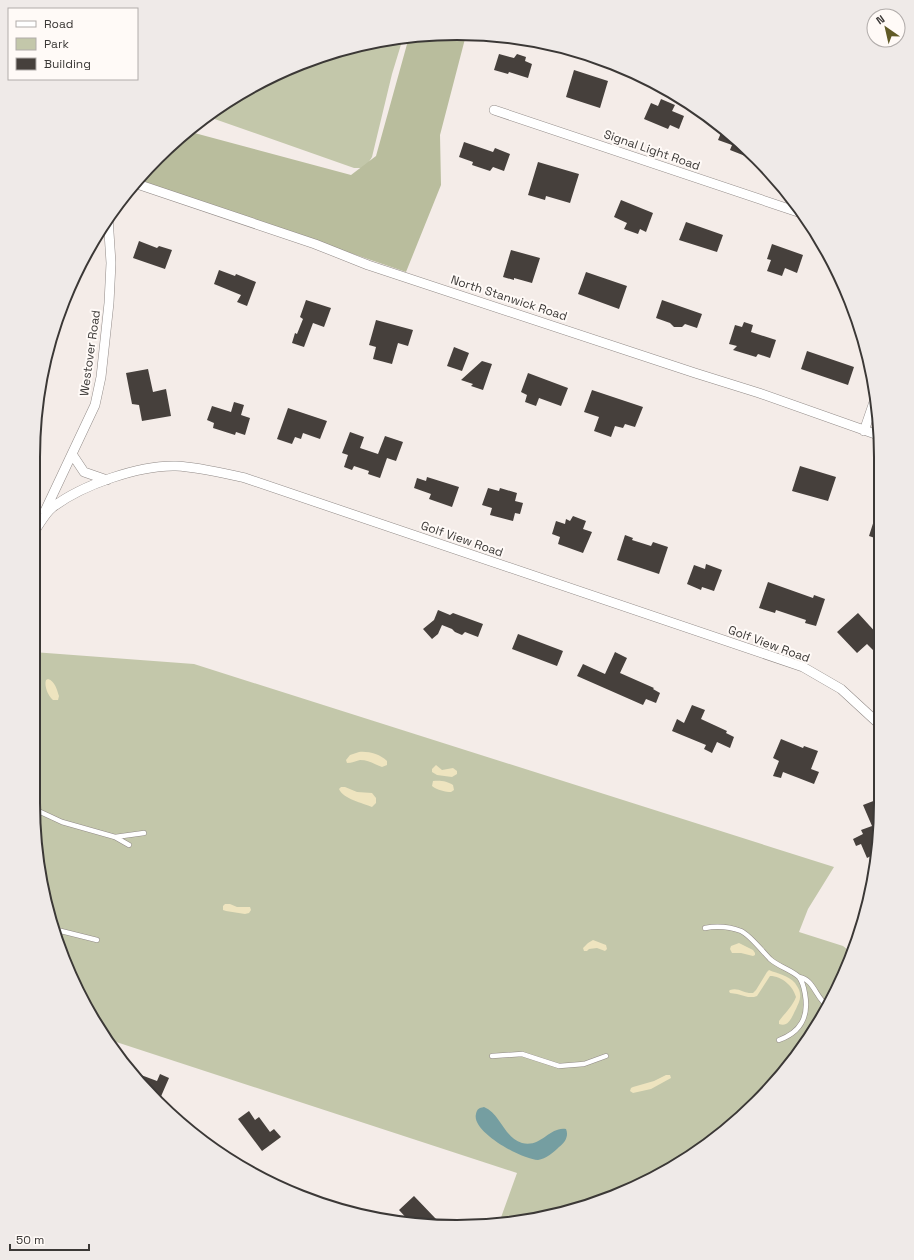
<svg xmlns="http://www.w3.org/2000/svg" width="914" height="1260" viewBox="0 0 914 1260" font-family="'Space Grotesk',sans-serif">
<rect width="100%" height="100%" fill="#f4ece8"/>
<!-- green -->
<path fill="#c3c7aa" d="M 403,38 L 392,74 L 372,157 L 365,168 L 354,168 L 206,116 L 269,77 L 347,48 Z
M 33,652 L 194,664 L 834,867 L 808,909 L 799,932 L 843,946 L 852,953 L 824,1015 L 776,1082 L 715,1139 L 619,1195 L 512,1223 L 499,1223 L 517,1173 L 104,1038 L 65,965 L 48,913 L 33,803 Z"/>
<!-- forest -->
<path fill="#b9bd9d" d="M 429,34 L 466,35 L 440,135 L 441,185 L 406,272 L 136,180 L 187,131 L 351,175 L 376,156 L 409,37 Z"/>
<!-- sand -->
<path fill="#eee4bf" d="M 48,679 C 55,681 57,690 59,696 L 58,700 L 53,700 C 48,696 44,686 46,680 Z
M 359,752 C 368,751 380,754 387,761 L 387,765 L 382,767 C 374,764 369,760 360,760 C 355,761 352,763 347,763 L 346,760 L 350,755 Z
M 436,765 L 442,770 L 453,768 L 457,771 L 457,774 L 452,777 L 437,775 L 432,772 L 432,769 Z
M 433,781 C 439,780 448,781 453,785 L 454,790 L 451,792 C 446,792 437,790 432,786 Z
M 341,787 L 345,787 L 357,792 L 372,793 L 376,798 L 376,803 L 372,807 C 363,803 343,799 339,789 Z
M 225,904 L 230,904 L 237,907 L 250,907 L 251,910 L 249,913 L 245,914 L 226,911 L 223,910 L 223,906 Z
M 593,940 L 606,945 L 607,949 L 605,951 L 597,948 L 589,949 L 587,951 L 584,951 L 583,948 L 588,943 Z
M 739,943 L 753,950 L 755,953 L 755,955 L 753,956 L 741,953 L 732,953 L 730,949 L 731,946 Z
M 769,970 C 778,974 788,975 795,983 C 797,986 800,990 800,994 C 801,1000 798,1004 796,1009 C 792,1016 789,1028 779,1024 L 779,1021 C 785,1013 792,1007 796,997 C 793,986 782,976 770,976 L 757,996 L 754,997 L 748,997 L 737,994 L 730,993 L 729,991 L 730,990 C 739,987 744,994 753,993 L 756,990 L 767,972 Z
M 666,1075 L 670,1075 L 671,1078 L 651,1089 L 633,1093 L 630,1091 L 631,1088 L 633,1087 L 654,1081 Z"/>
<!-- water -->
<path fill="#759ea1" d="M 484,1107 C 501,1114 504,1138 522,1143 C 541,1148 550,1126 566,1129 C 569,1136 565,1143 559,1147 C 554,1152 546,1159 538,1160 C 523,1160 471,1132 476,1114 C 477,1109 479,1108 484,1107 Z"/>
<!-- building -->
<path fill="#46403c" d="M 499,54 L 514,58 L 517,54 L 526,57 L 525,61 L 532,64 L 528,78 L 509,72 L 508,74 L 494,70 Z
M 574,70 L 608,81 L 600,108 L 566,97 Z
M 661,99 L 675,105 L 672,111 L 684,116 L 679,129 L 670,125 L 668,129 L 644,119 L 651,103 L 658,106 Z
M 723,128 L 736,138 L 758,161 L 730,150 L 732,145 L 718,140 Z
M 464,142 L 493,152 L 495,148 L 510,154 L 504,171 L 493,167 L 490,171 L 472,165 L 473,162 L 459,157 Z
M 538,162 L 579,174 L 570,203 L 546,196 L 545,200 L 528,195 Z
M 621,200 L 653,213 L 646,232 L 640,229 L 638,234 L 624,229 L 627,223 L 614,217 Z
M 686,222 L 723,235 L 717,252 L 679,240 Z
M 139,241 L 157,248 L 159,246 L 172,250 L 165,269 L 133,258 Z
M 772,244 L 803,255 L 797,273 L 785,268 L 782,276 L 767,271 L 771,260 L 767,259 Z
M 511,250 L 540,258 L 532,283 L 514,278 L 514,280 L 503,277 Z
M 219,270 L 235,276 L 236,274 L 256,282 L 247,306 L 237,302 L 241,295 L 214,284 Z
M 586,272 L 627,286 L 619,309 L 578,294 Z
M 306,300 L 331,308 L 324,327 L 313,323 L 304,347 L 292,343 L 295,333 L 297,334 L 303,319 L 300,317 Z
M 662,300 L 702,314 L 697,328 L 685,324 L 682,327 L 674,327 L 670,323 L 656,318 Z
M 376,320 L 413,330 L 408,346 L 398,343 L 392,364 L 373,359 L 376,347 L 369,345 Z
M 744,322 L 753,325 L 751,332 L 776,340 L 770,358 L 758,354 L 756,357 L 733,350 L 737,346 L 729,344 L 735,325 L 742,327 Z
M 454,347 L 469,353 L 462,371 L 447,366 Z
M 807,351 L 854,367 L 848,385 L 801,369 Z
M 482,361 L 492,364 L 483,390 L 471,386 L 473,384 L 461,380 Z
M 148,369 L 153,392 L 166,389 L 171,416 L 142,421 L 139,405 L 132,404 L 126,373 Z
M 528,373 L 568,388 L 561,406 L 539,398 L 536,406 L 525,402 L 527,395 L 521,392 Z
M 592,390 L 643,407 L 635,427 L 625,424 L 623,428 L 615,426 L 611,437 L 594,431 L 599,417 L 584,412 Z
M 234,402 L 244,405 L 241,415 L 250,418 L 245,435 L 236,432 L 235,435 L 213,428 L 214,423 L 207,420 L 212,406 L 231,412 Z
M 288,408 L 327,421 L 320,439 L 303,433 L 301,439 L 295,437 L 292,444 L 277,439 Z
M 350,432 L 364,437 L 360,448 L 378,454 L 385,436 L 403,442 L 396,461 L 387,458 L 380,478 L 368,474 L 369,471 L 354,466 L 352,470 L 344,467 L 348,455 L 342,453 Z
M 800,466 L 836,477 L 828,501 L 792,491 Z
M 427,477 L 459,487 L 452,507 L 429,499 L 431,494 L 414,488 L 417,478 L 426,481 Z
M 488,488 L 499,491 L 500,488 L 517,493 L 515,501 L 523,503 L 520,514 L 515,513 L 513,521 L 490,515 L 492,508 L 482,505 Z
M 876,514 L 878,514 L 878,539 L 869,536 Z
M 573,516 L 586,521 L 583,529 L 592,532 L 583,553 L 558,544 L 560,537 L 552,534 L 556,521 L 565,524 L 566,519 L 570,521 Z
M 625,535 L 633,538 L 632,540 L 651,546 L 653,542 L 668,547 L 659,574 L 617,560 Z
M 706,564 L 722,570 L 714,591 L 702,587 L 701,590 L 687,584 L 694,565 L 705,569 Z
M 768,582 L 813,598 L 814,595 L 825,599 L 816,626 L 805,623 L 806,620 L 776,610 L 775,613 L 759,608 Z
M 438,610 L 450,615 L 453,613 L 483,624 L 478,637 L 465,632 L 462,635 L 455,632 L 452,629 L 442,625 L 438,634 L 432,639 L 423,629 L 434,620 Z
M 858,613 L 879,636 L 879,656 L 867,644 L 857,653 L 837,632 Z
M 518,634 L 563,651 L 557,666 L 512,649 Z
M 615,652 L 627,658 L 620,673 L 654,688 L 653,689 L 660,693 L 656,703 L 646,699 L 643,705 L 577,676 L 583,664 L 605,674 Z
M 692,705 L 705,710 L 701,719 L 727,731 L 726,733 L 734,737 L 730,748 L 717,742 L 712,753 L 704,749 L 706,745 L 672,731 L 677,719 L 684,723 Z
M 781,739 L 803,748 L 804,746 L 818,751 L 811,769 L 819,772 L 814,784 L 783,772 L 781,778 L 773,776 L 779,761 L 773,758 Z
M 876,800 L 880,810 L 880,831 L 878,842 L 873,844 L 876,852 L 875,854 L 867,858 L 861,844 L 856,846 L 853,839 L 863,834 L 861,830 L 872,826 L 863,805 Z
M 133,1072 L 157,1081 L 160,1074 L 169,1078 L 159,1101 Z
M 249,1111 L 255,1120 L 259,1117 L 270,1132 L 274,1129 L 281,1137 L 262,1151 L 238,1119 Z
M 414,1196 L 436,1219 L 430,1223 L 411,1223 L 399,1210 Z"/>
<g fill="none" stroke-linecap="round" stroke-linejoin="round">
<!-- service casing -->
<g stroke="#918a87" stroke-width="5.5">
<path id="service" d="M 34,809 L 62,822 L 115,837 L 129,845
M 115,837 L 144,833
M 705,928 C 716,926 730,927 741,931 C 750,935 763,952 770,959 C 779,967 790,969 799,977 C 803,982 804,988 805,994 C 809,1017 801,1032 779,1040
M 53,929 L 97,940
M 799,977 C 814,979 816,999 828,1006
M 492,1056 L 522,1054 L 559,1066 L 584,1064 L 606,1056"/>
</g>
<!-- minor casing -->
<g stroke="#918a87" stroke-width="10">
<path id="minor" d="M 494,110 L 801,213
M 134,183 L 315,244 L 368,265 L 695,373 L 759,393 L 878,435
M 864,431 L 876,396
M 72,454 L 84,472 L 107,480
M 45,511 L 95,405 L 101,377 L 109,303 L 111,263 L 108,217
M 33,534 C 38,526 46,512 53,507 C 82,485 139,465 176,466 C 199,467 222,473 245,478 L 803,667 L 841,689 L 879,724"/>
</g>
<!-- service -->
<use href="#service" stroke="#fff" stroke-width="4.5"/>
<!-- minor -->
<use href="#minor" stroke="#fff" stroke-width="9"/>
</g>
<g text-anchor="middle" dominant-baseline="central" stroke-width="4" stroke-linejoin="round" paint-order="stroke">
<!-- street labels -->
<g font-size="12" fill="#3b3836" stroke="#fffaf7">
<text transform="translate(652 150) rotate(19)">Signal Light Road</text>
<text transform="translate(509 298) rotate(18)">North Stanwick Road</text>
<text transform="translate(90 353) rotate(-82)">Westover Road</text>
<text transform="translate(462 539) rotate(19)">Golf View Road</text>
<text transform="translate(769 644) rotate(20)">Golf View Road</text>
</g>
</g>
<!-- crop -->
<path d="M0 0H914V1260H0ZM457 40H457A417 417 0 0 1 874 457V803A417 417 0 0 1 457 1220H457A417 417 0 0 1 40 803V457A417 417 0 0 1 457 40Z" fill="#efeae8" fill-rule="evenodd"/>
<path fill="none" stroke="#3b3836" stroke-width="2" d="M457 40H457A417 417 0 0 1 874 457V803A417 417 0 0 1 457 1220H457A417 417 0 0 1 40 803V457A417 417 0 0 1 457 40Z"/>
<!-- legend -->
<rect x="8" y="8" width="130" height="72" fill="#fffaf7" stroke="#b1acaa"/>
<rect x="16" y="21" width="20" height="6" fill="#ffffff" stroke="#b1acaa"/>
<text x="44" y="28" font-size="12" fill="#3b3836">Road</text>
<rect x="16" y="38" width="20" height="12" fill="#c3c7aa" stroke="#b1acaa"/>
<text x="44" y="48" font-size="12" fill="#3b3836">Park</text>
<rect x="16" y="58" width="20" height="12" fill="#46403c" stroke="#b1acaa"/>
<text x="44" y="68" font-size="12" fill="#3b3836">Building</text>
<!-- north arrow -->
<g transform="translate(886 28) rotate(326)"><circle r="19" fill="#fffaf7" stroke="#b1acaa"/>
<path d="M0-3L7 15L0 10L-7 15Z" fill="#605a27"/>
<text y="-6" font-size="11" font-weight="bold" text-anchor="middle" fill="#3b3836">N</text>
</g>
<!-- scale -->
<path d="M10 1244v6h79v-6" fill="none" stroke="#3b3836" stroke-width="2"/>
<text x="16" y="1244" font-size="12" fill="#3b3836" stroke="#fffaf7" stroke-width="3" paint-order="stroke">50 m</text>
</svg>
